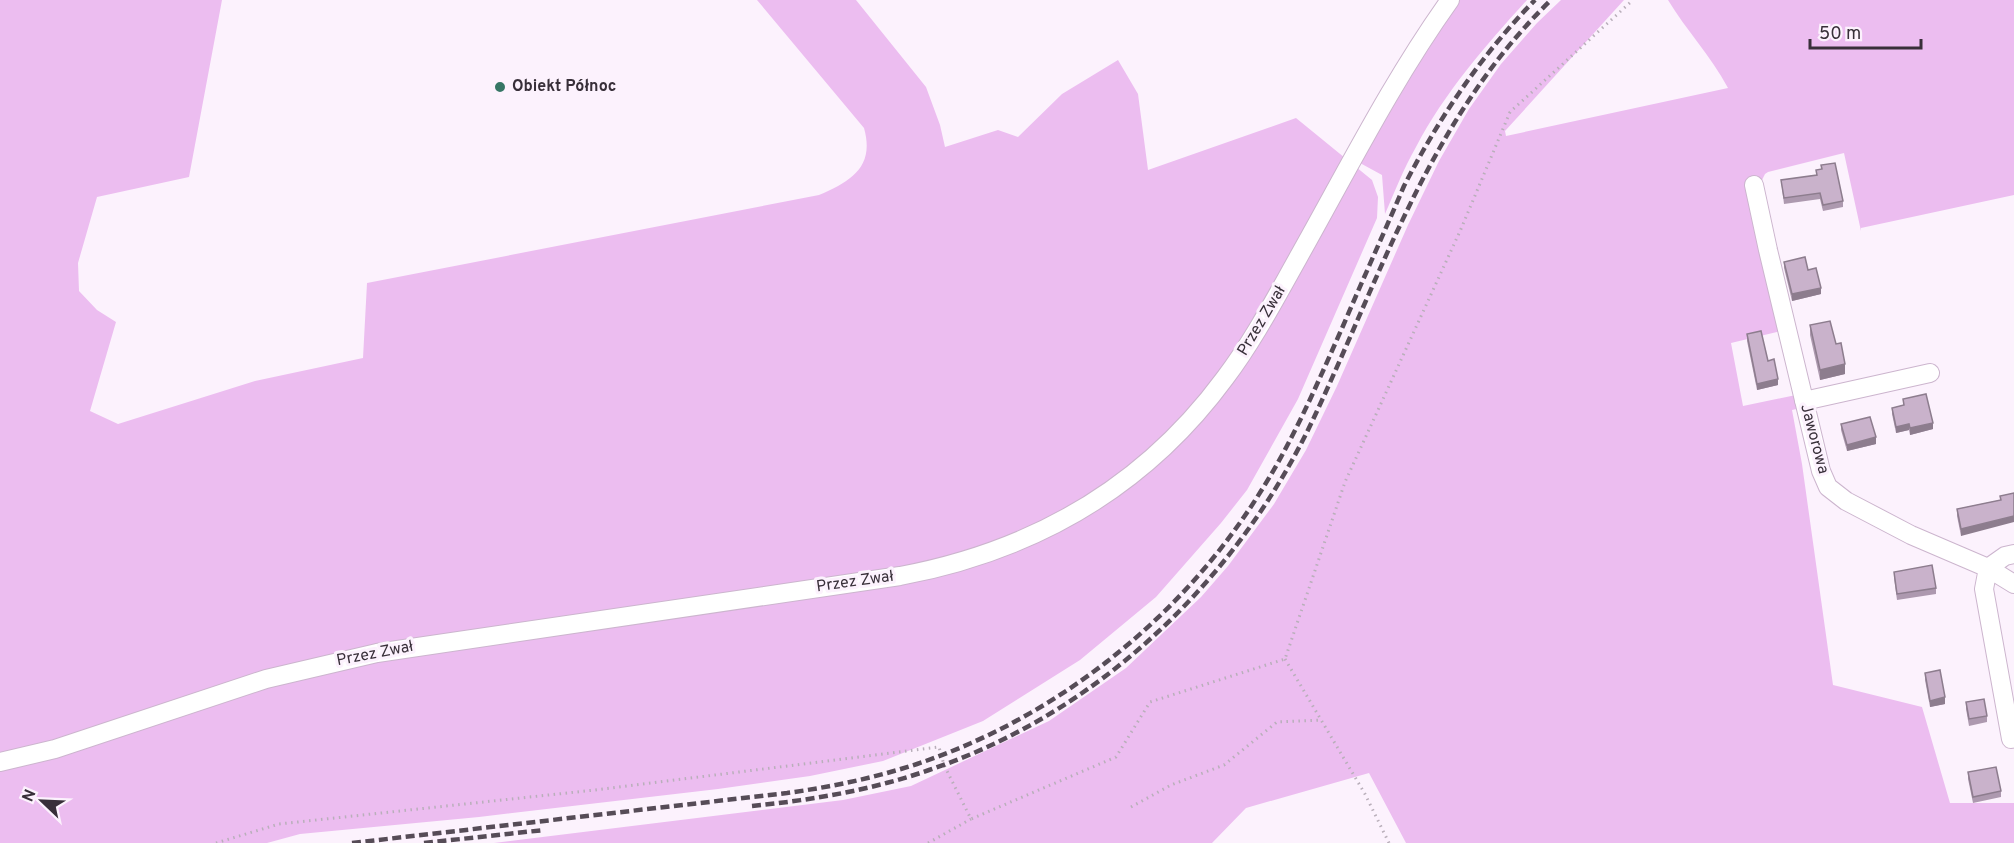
<svg xmlns="http://www.w3.org/2000/svg" width="2014" height="843" viewBox="0 0 2014 843" font-family="Overpass,sans-serif">
<rect width="100%" height="100%" fill="#fcf2fd"/>
<!-- green -->
<path fill="#ecbdf0" d="M 0,0 L 222,0 L 189,177 L 97,197 L 78,263 L 79,291 L 97,310 L 116,322 L 90,411 L 118,424 L 255,381 L 363,358 L 367,283 L 819,195 C 851,181 875,167 864,128 L 757,0 L 856,0 L 926,87 L 940,125 L 945,147 L 998,130 L 1018,137 L 1062,94 L 1118,60 L 1138,94 L 1148,170 L 1296,118 L 1372,180 L 1378,197 L 1377,218 L 1298,399 L 1247,490 L 1221,523 L 1156,597 L 1080,660 L 983,721 L 883,761 L 810,776 L 718,789 L 479,817 L 300,834 L 267,843 L 0,843 Z
M 1460,0 L 1527,0 C 1486,45 1445,92 1416,147 C 1404,168 1395,191 1385,214 L 1382,175 L 1360,163 L 1416,68 Z
M 1561,0 L 1624,0 L 1505,131 L 1506,136 L 1728,88 C 1711,56 1686,30 1668,0 L 2014,0 L 2014,195 L 1861,228 L 1861,231 L 1844,153 L 1768,172 L 1765,174 L 1761,182 L 1781,331 L 1731,343 L 1743,406 L 1796,395 L 1801,408 L 1792,410 L 1802,464 L 1833,685 L 1922,707 L 1950,803 L 2014,803 L 2014,843 L 1406,843 L 1369,773 L 1246,808 L 1212,843 L 494,843 L 843,800 L 911,786 L 1049,721 L 1126,668 L 1201,597 L 1228,566 L 1274,504 L 1306,450 L 1337,386 L 1408,225 L 1439,161 L 1469,109 L 1501,64 L 1537,23 Z"/>
<g fill="none" stroke-linecap="round" stroke-linejoin="round">
<!-- minor casing -->
<g stroke="#ccb5ce" stroke-width="20">
<path id="minor" d="M 1754,185 L 1768,250 L 1821,471 L 1828,487 L 1846,501 L 1911,535 L 1988,568 L 2014,584
M 1804,401 L 1930,373
M 2011,739 L 1984,589 L 1988,568 L 2005,556 L 2014,554
M 0,762 L 55,749 L 266,679 L 377,653 L 900,576 C 1033,551 1144,488 1225,378 C 1253,341 1275,299 1298,258 C 1347,171 1392,81 1450,0"/>
</g>
<!-- path -->
<path stroke="#b9afba" stroke-width="3" stroke-dasharray="1.5 4.5" stroke-linecap="butt" d="M 1285,659 L 1365,794 L 1389,843
M 1131,807 L 1171,785 L 1224,765 L 1277,722 L 1322,720
M 216,843 L 279,824 L 595,790 L 939,747 L 944,765 L 971,819 L 1116,757 L 1150,702 L 1285,659 L 1345,482 L 1461,229 L 1510,112 L 1633,0
M 928,843 L 971,819"/>
<!-- minor -->
<use href="#minor" stroke="#fff" stroke-width="18"/>
<!-- rail -->
<path stroke="#564c57" stroke-width="4.5" stroke-dasharray="9 4.5" stroke-linecap="butt" d="M 752,806 C 812,800 872,790 929,770 C 1102,712 1242,575 1317,411 C 1385,265 1433,115 1551,0
M 352,843 L 787,793 C 831,787 874,778 917,764 C 1058,717 1183,617 1261,491 C 1294,439 1318,382 1343,326 C 1363,279 1384,233 1404,186 C 1439,118 1481,55 1535,0
M 424,843 L 544,830"/>
</g>
<!-- wall -->
<path fill="#ad99af" d="M 1821,165 L 1843,201 L 1843,207 L 1823,211 L 1820,199 L 1784,204 L 1781,180 L 1816,175 L 1816,170 L 1821,169 Z
M 1784,262 L 1808,270 L 1821,294 L 1792,301 L 1784,268 Z
M 1810,325 L 1836,344 L 1845,374 L 1820,380 L 1810,335 Z
M 1747,334 L 1768,361 L 1778,385 L 1757,390 L 1747,341 Z
M 1903,399 L 1933,429 L 1910,435 L 1909,430 L 1896,433 L 1892,414 L 1892,408 L 1903,405 Z
M 1841,424 L 1876,444 L 1847,451 L 1841,430 Z
M 2014,493 L 1961,536 L 1957,516 L 1957,509 L 2000,500 L 2000,496 Z
M 1894,572 L 1936,588 L 1936,594 L 1897,600 L 1894,578 Z
M 1925,673 L 1945,704 L 1930,707 L 1925,680 Z
M 1966,702 L 1987,716 L 1987,722 L 1969,726 L 1966,709 Z
M 1968,772 L 2001,791 L 2001,797 L 1973,803 L 1968,779 Z"/>
<!-- shaded-wall -->
<path fill="#8d7d8e" d="M 1821,288 L 1821,294 L 1792,301 L 1792,294 Z
M 1845,364 L 1845,374 L 1820,380 L 1820,370 Z
M 1778,379 L 1778,385 L 1757,390 L 1757,384 Z
M 1933,423 L 1933,429 L 1910,435 L 1910,428 Z
M 1909,424 L 1909,430 L 1896,433 L 1896,427 Z
M 1876,437 L 1876,444 L 1847,451 L 1847,445 Z
M 2014,516 L 2014,522 L 1961,536 L 1961,529 Z
M 1945,697 L 1945,704 L 1930,707 L 1930,701 Z"/>
<!-- building -->
<path fill="#c9b2cb" stroke="#8d7d8e" stroke-width="1.5" d="M 1835,163 L 1843,201 L 1823,205 L 1820,193 L 1784,198 L 1781,180 L 1817,175 L 1816,170 L 1822,169 L 1821,165 Z
M 1805,257 L 1808,270 L 1816,268 L 1821,288 L 1792,294 L 1784,262 Z
M 1830,321 L 1836,344 L 1841,343 L 1845,364 L 1820,370 L 1810,325 Z
M 1761,331 L 1768,361 L 1774,359 L 1778,379 L 1757,384 L 1747,334 Z
M 1926,394 L 1933,423 L 1910,428 L 1909,424 L 1896,427 L 1892,408 L 1904,405 L 1903,399 Z
M 1870,417 L 1876,437 L 1847,445 L 1841,424 Z
M 2014,493 L 2014,516 L 1961,529 L 1957,509 L 2001,500 L 2000,496 Z
M 1932,565 L 1936,588 L 1897,594 L 1894,572 Z
M 1940,670 L 1945,697 L 1930,701 L 1925,673 Z
M 1984,699 L 1987,716 L 1969,719 L 1966,702 Z
M 1996,767 L 2001,791 L 1973,797 L 1968,772 Z"/>
<!-- markers -->
<circle fill="#367665" stroke="#fcf2fd" stroke-width="2" cx="500" cy="87" r="6"/>
<g text-anchor="middle" dominant-baseline="central" stroke-width="6" stroke-linejoin="round" paint-order="stroke">
<!-- poi labels -->
<g font-size="16" font-weight="bold" fill="#382f39" stroke="#fcf2fd" text-anchor="start">
<text x="512" y="87">Obiekt Północ</text>
</g>
<!-- street labels -->
<g font-size="16" fill="#382f39" stroke="#fcf2fd">
<text transform="translate(1262 321) rotate(-59)">Przez Zwał</text>
<text transform="translate(1814 439) rotate(75)">Jaworowa</text>
<text transform="translate(855 582) rotate(-8)">Przez Zwał</text>
<text transform="translate(375 654) rotate(-11)">Przez Zwał</text>
</g>
</g>
<!-- north arrow -->
<g transform="translate(42 801) rotate(293)" stroke="#fcf2fd" stroke-width="4.5" paint-order="stroke">
<path d="M0-4.5L10 22L0 15L-10 22Z" fill="#382f39"/>
<text y="-9" font-size="16" font-weight="bold" text-anchor="middle" fill="#382f39">N</text>
</g>
<!-- scale -->
<path d="M1810 39v9h111v-9" fill="none" stroke="#382f39" stroke-width="3"/>
<text x="1819" y="39" font-size="18" fill="#382f39" stroke="#fcf2fd" stroke-width="4.5" paint-order="stroke">50 m</text>
</svg>
